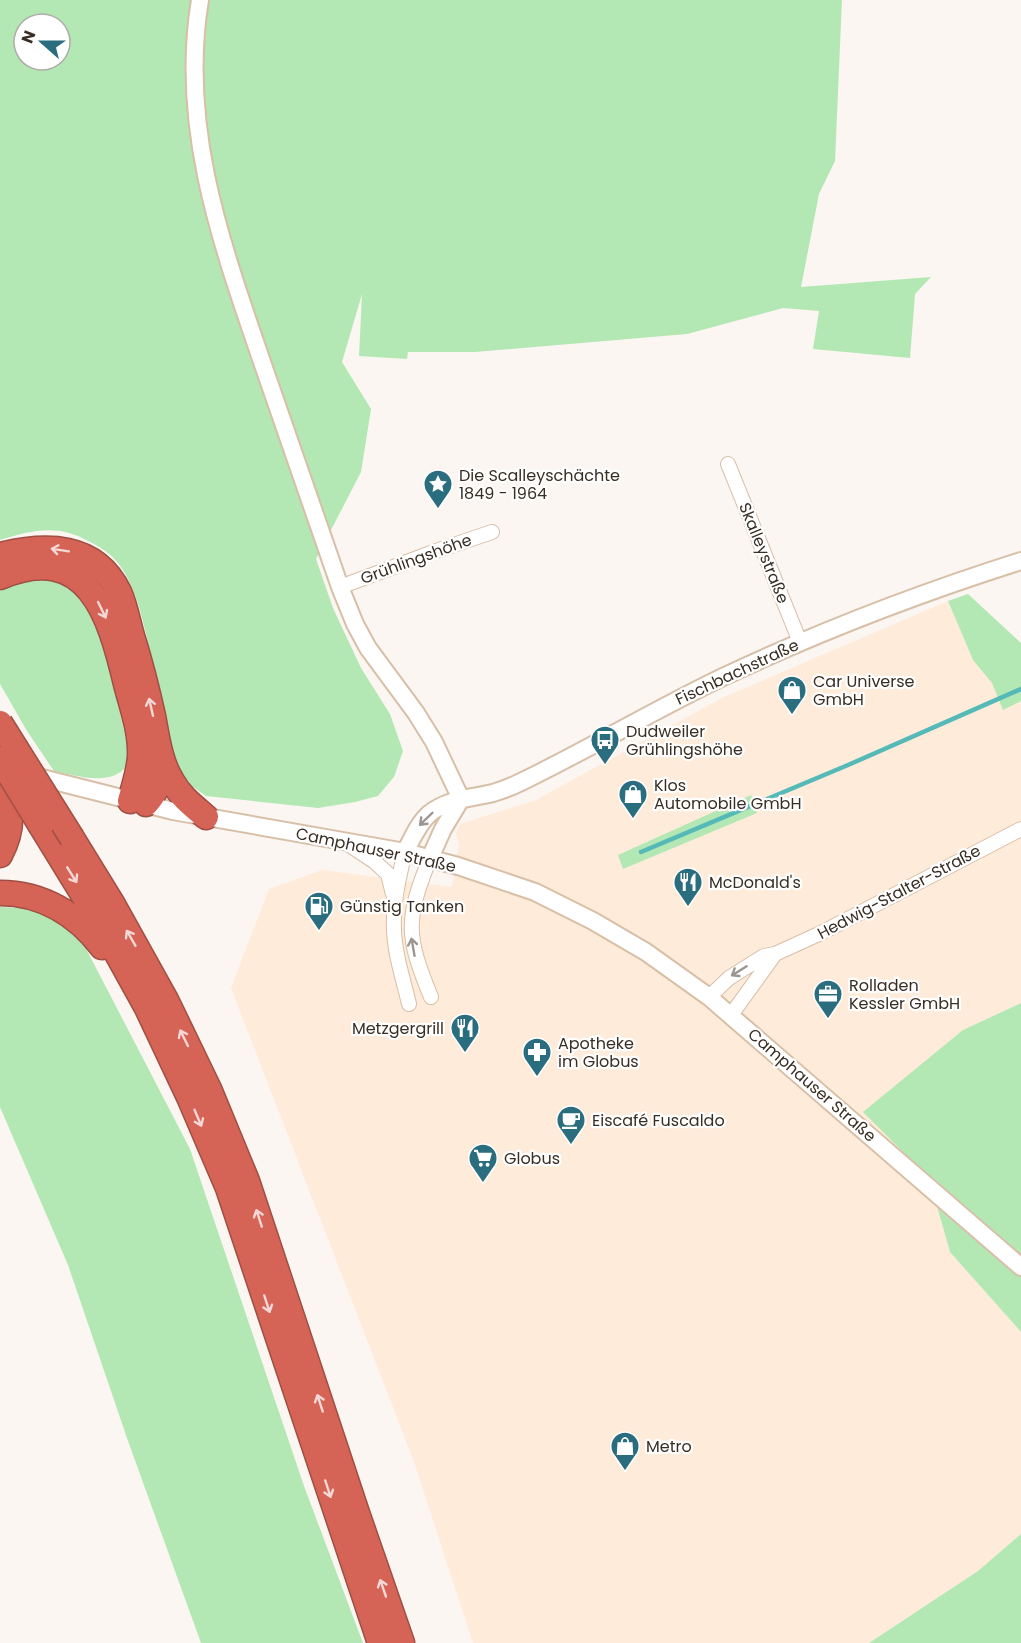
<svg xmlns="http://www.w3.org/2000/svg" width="1021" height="1643" viewBox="0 0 1021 1643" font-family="Poppins,sans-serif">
<rect width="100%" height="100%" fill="#fbf6f1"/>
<!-- built -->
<path fill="#feebd9" d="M 948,601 L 973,660 L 992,683 L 1003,709 L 1021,701 L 1021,1003 L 963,1030 L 929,1178 L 950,1252 L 1021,1332 L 1021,1534 L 978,1571 L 869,1643 L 473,1643 L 413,1459 L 231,988 L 269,889 L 322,870 L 452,887 L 459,845 L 456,834 L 460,824 L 536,800 L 722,698 Z"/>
<!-- green -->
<path fill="#b3e8b5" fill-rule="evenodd" d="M 0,0 L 842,0 L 835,161 L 819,194 L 801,287 L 931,277 L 915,294 L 910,358 L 813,349 L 819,311 L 783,308 L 687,334 L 475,352 L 408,352 L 407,359 L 359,356 L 362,294 L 342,362 L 371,409 L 361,472 L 316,559 L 333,608 L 361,668 L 390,714 L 403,751 L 394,777 L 378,796 L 355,802 L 318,808 L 206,796 L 180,778 C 173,749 164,719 157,689 C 149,652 142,593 118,563 C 110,553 99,546 88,541 C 58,524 32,530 0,540 ZM 24,24 L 60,24 L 60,60 L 24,60 Z
M 63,580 L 73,585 L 99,624 L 130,756 C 129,760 127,766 124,769 C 107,786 74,775 54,771 L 27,731 L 0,684 L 0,591 L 18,582 Z
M 968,594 L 1021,643 L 1021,701 L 1003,710 L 992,683 L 973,660 L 948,601 Z
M 751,795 L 757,813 L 623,869 L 618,855 Z
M 0,907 L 22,908 L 47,914 L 80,937 L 190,1149 L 304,1486 L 363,1643 L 201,1643 L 128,1441 L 68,1265 L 0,1107 Z
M 1021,1003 L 1021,1332 L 950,1252 L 929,1178 L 863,1112 L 963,1030 Z
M 1021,1534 L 1021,1643 L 869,1643 L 978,1571 Z"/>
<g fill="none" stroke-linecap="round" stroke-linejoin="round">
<!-- stream -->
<path stroke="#55bab7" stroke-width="4.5" d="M 641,852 L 848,765 L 1021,689"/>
<!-- minor casing -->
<g stroke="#d8bfa7" stroke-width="16">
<path id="minor" d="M 728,464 L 800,642
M 340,587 L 436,551 L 492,532
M 345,842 L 375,862 L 388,874 L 393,894
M 405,852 C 397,884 390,916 396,949 C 399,968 405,986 409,1004
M 430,858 C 405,920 406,936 431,997
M 709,997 L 729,978 L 764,956 L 775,954 L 821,933 L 1021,829
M 731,1015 L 775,954"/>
</g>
<!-- tertiary casing -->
<g stroke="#d8bfa7" stroke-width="20">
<path id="tertiary" d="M 200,0 C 179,126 221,242 261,359 C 287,436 314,511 340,587 L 355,624 L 368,648 L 416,713 L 434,742 L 461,799
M 30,775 L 173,811 L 405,852 L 458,866 L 535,892 L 593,921 L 646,952 L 709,997 L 1021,1267
M 405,852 C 412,839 418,824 429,814 C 447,799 472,798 493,793 C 503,790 513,786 523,781 C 591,748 656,709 725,676 C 821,631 920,593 1021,561
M 430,858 L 443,829 L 461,799"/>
</g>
<!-- motorway casing -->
<g stroke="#9e5044" stroke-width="27">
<path id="motorway" d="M 0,555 C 46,544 95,543 119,592 C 125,605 128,622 132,636 C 140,662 147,689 153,716 C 157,737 160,762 172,781 C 180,796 193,806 206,817
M 0,577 C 88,540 110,616 126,684 C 132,707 141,732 140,756 C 139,772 134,786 130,801
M 0,780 C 12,809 15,826 0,855
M 146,804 C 157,792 160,780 163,764
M 41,826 L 95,914 L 147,1008 L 189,1097 L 228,1188 L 380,1643
M 72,838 L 112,903 L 166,1000 L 209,1089 L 247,1181 L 357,1513 L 402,1643
M 0,893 C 42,893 77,914 102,947"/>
</g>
<!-- minor -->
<use href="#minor" stroke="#fff" stroke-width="14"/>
<!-- tertiary -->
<use href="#tertiary" stroke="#fff" stroke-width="16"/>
<!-- motorway -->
<use href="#motorway" stroke="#d56356" stroke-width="24"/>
<!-- motorway-bridge casing -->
<g stroke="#9e5044" stroke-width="27" stroke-linecap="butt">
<path id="motorway-bridge" d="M 0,723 L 72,838
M 0,759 L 41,826"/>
</g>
<!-- motorway-bridge -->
<use href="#motorway-bridge" stroke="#d56356" stroke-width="24"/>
</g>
<!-- one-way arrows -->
<defs><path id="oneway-shaft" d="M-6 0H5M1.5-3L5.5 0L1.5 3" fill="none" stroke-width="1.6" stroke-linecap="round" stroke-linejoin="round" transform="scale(1.5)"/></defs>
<g stroke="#f4d8d5">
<use href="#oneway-shaft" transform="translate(60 550) rotate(-171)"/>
<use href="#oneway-shaft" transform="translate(102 610) rotate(64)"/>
<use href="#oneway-shaft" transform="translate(151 707) rotate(-103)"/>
<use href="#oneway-shaft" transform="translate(72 875) rotate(58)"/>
<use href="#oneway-shaft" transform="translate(131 938) rotate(-120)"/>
<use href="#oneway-shaft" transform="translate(184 1038) rotate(-116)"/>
<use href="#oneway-shaft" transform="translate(198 1118) rotate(67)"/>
<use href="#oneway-shaft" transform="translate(259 1218) rotate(-108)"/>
<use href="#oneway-shaft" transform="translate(267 1304) rotate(72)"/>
<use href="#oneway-shaft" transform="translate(320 1403) rotate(-108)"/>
<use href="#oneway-shaft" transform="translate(328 1489) rotate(72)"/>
<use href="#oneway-shaft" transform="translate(383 1588) rotate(-109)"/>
</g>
<g stroke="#9c9692">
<use href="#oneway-shaft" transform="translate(426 819) rotate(136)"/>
<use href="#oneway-shaft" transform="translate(413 947) rotate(-100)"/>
<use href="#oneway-shaft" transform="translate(739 971) rotate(148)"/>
</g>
<!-- icons -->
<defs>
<g id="sight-pin" transform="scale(1.5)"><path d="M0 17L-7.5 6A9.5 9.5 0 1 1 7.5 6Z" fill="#296d7e" stroke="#fff"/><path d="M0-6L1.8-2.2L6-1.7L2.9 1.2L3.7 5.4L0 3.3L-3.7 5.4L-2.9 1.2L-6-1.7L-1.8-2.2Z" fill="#fff"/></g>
<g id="shop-pin" transform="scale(1.5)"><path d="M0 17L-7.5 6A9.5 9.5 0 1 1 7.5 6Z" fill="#296d7e" stroke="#fff"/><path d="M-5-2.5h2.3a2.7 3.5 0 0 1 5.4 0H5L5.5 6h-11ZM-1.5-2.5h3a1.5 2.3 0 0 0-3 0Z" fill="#fff"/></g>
<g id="bus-pin" transform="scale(1.5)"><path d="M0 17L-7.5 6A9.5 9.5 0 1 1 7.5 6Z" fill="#296d7e" stroke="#fff"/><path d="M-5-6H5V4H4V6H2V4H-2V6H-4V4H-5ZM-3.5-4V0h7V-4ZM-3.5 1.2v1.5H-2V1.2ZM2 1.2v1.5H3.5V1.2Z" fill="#fff"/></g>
<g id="restaurant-pin" transform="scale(1.5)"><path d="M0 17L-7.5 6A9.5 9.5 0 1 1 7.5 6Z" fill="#296d7e" stroke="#fff"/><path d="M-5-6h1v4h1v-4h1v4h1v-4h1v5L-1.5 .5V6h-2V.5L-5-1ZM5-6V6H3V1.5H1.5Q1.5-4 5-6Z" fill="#fff"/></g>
<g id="fuel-pin" transform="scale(1.5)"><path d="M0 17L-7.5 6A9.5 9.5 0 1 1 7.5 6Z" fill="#296d7e" stroke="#fff"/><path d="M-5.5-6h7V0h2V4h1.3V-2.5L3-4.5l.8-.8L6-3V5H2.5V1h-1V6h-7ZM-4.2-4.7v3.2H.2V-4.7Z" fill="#fff"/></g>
<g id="office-pin" transform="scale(1.5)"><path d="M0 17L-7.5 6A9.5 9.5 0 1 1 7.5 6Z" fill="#296d7e" stroke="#fff"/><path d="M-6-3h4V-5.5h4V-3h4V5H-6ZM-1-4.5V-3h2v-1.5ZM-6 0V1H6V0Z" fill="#fff"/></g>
<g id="pharmacy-pin" transform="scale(1.5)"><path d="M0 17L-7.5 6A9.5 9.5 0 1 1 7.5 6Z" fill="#296d7e" stroke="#fff"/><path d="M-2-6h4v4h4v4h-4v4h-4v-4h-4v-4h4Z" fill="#fff"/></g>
<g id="cafe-pin" transform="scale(1.5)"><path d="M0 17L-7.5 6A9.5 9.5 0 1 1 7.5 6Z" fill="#296d7e" stroke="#fff"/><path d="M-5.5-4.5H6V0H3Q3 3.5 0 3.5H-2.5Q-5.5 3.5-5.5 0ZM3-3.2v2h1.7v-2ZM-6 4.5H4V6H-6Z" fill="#fff"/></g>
<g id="supermarket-pin" transform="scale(1.5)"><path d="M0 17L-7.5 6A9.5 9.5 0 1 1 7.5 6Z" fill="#296d7e" stroke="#fff"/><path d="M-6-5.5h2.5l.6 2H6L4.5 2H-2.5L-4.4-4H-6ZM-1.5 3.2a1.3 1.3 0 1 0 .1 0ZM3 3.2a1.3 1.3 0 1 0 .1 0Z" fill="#fff"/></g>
</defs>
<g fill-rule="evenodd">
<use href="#sight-pin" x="438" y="484"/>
<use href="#shop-pin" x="792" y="690"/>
<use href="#bus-pin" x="605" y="740"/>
<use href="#shop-pin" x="633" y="794"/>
<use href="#restaurant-pin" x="688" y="882"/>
<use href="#fuel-pin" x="319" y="906"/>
<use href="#office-pin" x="828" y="994"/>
<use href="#restaurant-pin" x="465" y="1028"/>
<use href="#pharmacy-pin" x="537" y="1052"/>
<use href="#cafe-pin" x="571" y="1120"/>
<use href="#supermarket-pin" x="483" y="1158"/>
<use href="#shop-pin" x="625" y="1446"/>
</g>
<g text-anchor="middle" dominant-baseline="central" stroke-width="4.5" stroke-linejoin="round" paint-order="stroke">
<!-- poi labels -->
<g font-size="16" fill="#382e24" stroke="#fff" text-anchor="start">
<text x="459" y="475">Die Scalleyschächte<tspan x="459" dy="18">1849 - 1964</tspan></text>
<text x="813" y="681">Car Universe<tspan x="813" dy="18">GmbH</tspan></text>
<text x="626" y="731">Dudweiler<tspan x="626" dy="18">Grühlingshöhe</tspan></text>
<text x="654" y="785">Klos<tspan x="654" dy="18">Automobile GmbH</tspan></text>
<text x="709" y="882">McDonald's</text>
<text x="340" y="906">Günstig Tanken</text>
<text x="849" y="985">Rolladen<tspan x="849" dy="18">Kessler GmbH</tspan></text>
<text x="444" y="1028" text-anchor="end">Metzgergrill</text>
<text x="558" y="1043">Apotheke<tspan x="558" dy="18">im Globus</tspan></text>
<text x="592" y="1120">Eiscafé Fuscaldo</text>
<text x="504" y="1158">Globus</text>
<text x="646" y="1446">Metro</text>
</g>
<!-- street labels -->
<g font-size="16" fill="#382e24" stroke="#fff">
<text transform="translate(764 553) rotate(68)">Skalleystraße</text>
<text transform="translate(416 559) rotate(-20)">Grühlingshöhe</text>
<text transform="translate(737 672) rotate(-25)">Fischbachstraße</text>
<text transform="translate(376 850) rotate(12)">Camphauser Straße</text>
<text transform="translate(899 892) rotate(-28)">Hedwig-Stalter-Straße</text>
<text transform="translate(812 1085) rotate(41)">Camphauser Straße</text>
</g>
</g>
<!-- north arrow -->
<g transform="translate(42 42) rotate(291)"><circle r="28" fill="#ffffff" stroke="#afaba7" stroke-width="1.5"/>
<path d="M0-4.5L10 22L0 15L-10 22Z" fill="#296d7e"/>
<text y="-9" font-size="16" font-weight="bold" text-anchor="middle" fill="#382e24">N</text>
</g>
</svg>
